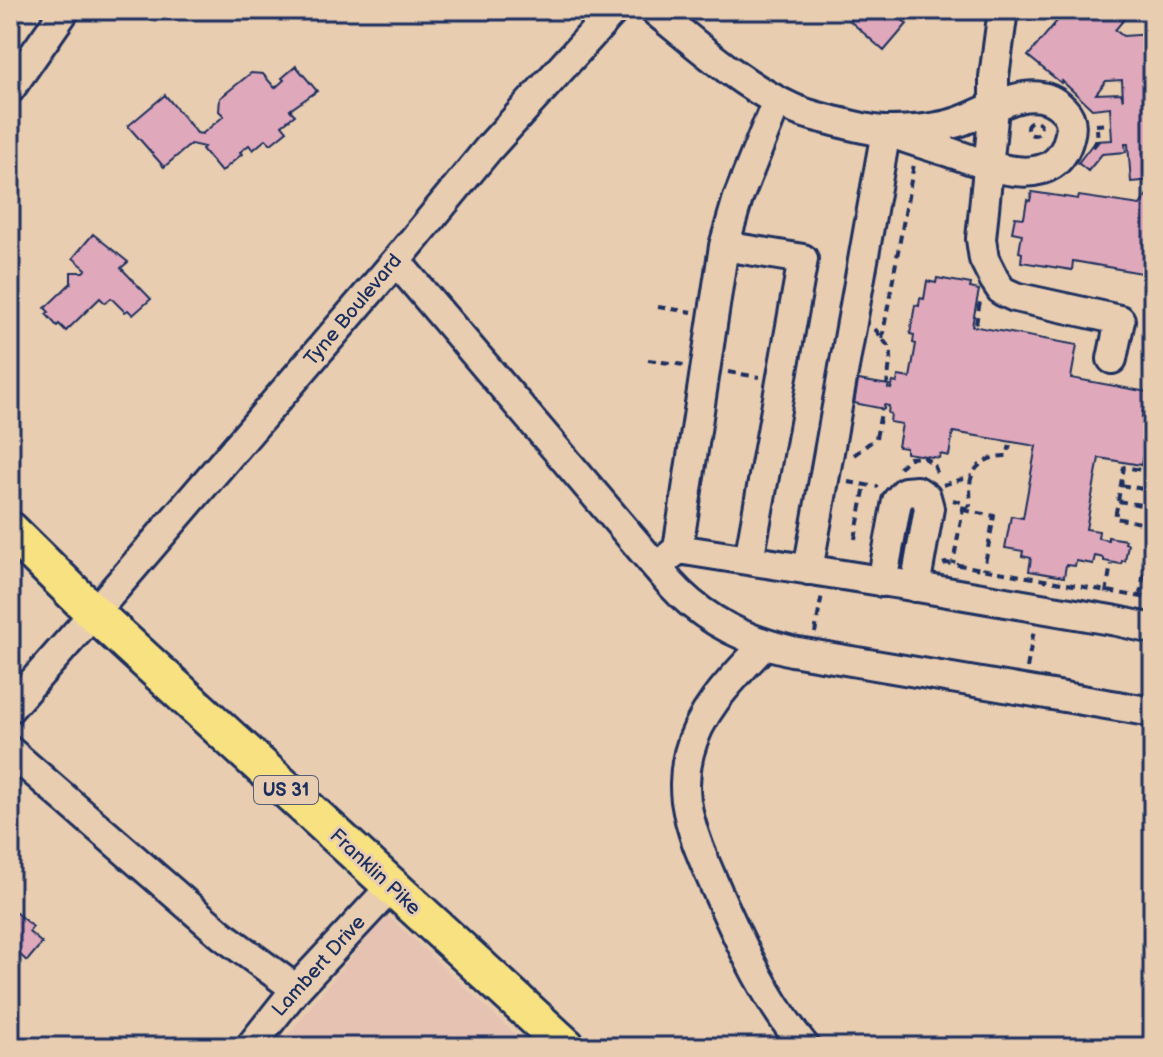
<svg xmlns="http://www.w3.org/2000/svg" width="1163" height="1057" viewBox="0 0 1163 1057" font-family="'Balsamiq Sans',sans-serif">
<rect width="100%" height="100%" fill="#e9cdb0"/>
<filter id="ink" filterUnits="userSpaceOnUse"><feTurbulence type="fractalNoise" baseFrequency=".0125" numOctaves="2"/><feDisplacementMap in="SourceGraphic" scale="16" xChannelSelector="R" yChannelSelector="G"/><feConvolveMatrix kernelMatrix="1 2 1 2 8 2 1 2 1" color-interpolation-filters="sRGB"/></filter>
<g filter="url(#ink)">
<!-- built -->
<path fill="#e6c2b3" d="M 386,914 L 529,1047 L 278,1047 Z"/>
<!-- building -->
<path fill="#e0a8bb" stroke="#1b2f5e" stroke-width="2" fill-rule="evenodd" d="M 860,10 L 899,10 L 895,14 L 907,24 L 884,51 L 850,21 Z
M 1066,10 L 1132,10 L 1115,30 L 1123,36 L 1153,34 L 1153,180 L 1131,182 L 1128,144 L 1125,144 L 1126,152 L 1102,154 L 1088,171 L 1078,163 L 1095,141 L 1112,140 L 1110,107 L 1092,109 L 1062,81 L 1061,83 L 1028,56 ZM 1122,80 L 1123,100 L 1121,93 L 1096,94 L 1106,81 Z
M 296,66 L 317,91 L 290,110 L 295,115 L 282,125 L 287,131 L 271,144 L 266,139 L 253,150 L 249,145 L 240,152 L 242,154 L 221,172 L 202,149 L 204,147 L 191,144 L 164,167 L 128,126 L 165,95 L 197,133 L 202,134 L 224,116 L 219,111 L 220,98 L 251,73 L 263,74 L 275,88 L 284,80 L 282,78 Z
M 1032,192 L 1078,199 L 1079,196 L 1140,205 L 1148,193 L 1153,192 L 1153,275 L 1073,261 L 1072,270 L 1021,262 L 1022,253 L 1019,252 L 1022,234 L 1012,232 L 1015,217 L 1024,218 L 1027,200 L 1030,201 Z
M 93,234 L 128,262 L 121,268 L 151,299 L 133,315 L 128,310 L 125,312 L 111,298 L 105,303 L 100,298 L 66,331 L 59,324 L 57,326 L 46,314 L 49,312 L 45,308 L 71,283 L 71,272 L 83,272 L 86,269 L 73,258 Z
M 937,278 L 971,284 L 970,288 L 979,290 L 972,326 L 1077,345 L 1071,378 L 1153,393 L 1153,413 L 1143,411 L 1142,417 L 1150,418 L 1141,465 L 1099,458 L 1086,529 L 1099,531 L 1098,538 L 1108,540 L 1108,537 L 1126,540 L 1125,543 L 1128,544 L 1125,561 L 1122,561 L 1121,564 L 1104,561 L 1104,558 L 1095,556 L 1093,564 L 1076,561 L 1075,566 L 1066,565 L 1064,577 L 1029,571 L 1031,558 L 1022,556 L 1023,551 L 1005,548 L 1011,516 L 1023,518 L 1036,446 L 953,432 L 949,456 L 940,454 L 939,458 L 906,453 L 906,448 L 898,447 L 902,424 L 890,422 L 891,414 L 888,413 L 889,406 L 884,405 L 884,409 L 854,403 L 858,380 L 889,385 L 888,388 L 891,389 L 893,382 L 897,383 L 898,376 L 910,378 L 916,344 L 913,343 L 914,335 L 910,334 L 915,305 L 919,306 L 920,298 L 924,299 L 927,281 L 936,283 Z
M 10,908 L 33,927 L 29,932 L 42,943 L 27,961 L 19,954 L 10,964 Z"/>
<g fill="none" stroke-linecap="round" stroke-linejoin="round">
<!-- minor casing -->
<g stroke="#1b2f5e" stroke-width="34">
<path id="minor" d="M 654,10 C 697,45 741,85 792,108 C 806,115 823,118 838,122 C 854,126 870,131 886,131 C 909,131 936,129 958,122 C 990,112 1034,77 1064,110 C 1072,118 1072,128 1069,138 C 1054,196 985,164 949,152 C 927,145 906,139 886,131
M 1003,10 L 994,77 L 994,108 L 981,239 L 984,259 L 994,279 L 1002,291 L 1015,297 L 1120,320 L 1112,359
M 10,89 L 65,10
M 724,246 L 803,259 L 749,560
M 396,261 L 670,583 C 703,620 744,640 792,651 L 1153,712
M 678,549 L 900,584 L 1117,621 L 1153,629
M 657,567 L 678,549 L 724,246 L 738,198 L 777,101
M 808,570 L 886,131
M 882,582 L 897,501 L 905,492 L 917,491 L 926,497 L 929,508 L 915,587
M 765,644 C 735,676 700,709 689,753 C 685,769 684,785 686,801 C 691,834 705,863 718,893 C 742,947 767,1001 805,1047
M 10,708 L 94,613 L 396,261 L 489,148 L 614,10
M 10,751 L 222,935 L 296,989
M 250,1047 L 296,989 L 391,887"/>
</g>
<!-- major casing -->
<g stroke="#1b2f5e" stroke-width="42">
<path id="major" d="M 10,530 L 94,613 L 567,1047"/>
</g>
<!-- path -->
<path stroke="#1b2f5e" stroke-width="4" stroke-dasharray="8 6" stroke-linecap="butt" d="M1027 128a7 7 0 1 1 14 0a7 7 0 1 1-14 0Z
M 1096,125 L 1110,124
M 1093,147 L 1098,141 L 1097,129
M 658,307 L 692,312
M 976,324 L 980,301
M 875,329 L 888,346 L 891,354 L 887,385
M 882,339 L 914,164
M 648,360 L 684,365
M 728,372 L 759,377
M 854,455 L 876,438 L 882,408
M 899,468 L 909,458 L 923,457 L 934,464 L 938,476
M 1153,472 L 1124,467 L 1115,518 L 1152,525 L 1147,555 L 1153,556
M 848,482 L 878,487
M 943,485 L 972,476
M 1121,485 L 1153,491
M 953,500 L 964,503 L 953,564
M 1118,501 L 1153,507
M 965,509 L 970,505 C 971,496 969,486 971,479 C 975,463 993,455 1007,456 L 1010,445
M 963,510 L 994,516 L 984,569
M 855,539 L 865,485
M 943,564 L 946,563 L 953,564 L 1153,599
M 1106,593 L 1111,564
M 1140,596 L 1147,555
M 815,633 L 822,594
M 1027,668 L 1034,630"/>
<!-- minor -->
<use href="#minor" stroke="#e9cdb0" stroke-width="28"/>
<!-- major -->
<use href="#major" stroke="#f8e181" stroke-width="36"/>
</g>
</g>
<g text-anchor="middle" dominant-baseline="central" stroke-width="6" stroke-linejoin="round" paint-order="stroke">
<!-- shield labels -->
<rect fill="#e9cdb0" stroke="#595e77" stroke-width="2" x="254" y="776" width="64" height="28" rx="6"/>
<g font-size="18" font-weight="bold" fill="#1b2f5e">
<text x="286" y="790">US 31</text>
</g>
<!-- street labels -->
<g font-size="20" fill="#1b2f5e" stroke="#e9cdb0">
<text transform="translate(353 310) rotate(-50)">Tyne Boulevard</text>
<text transform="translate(375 872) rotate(43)">Franklin Pike</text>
<text transform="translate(319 966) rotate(-48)">Lambert Drive</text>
</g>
</g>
<!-- margin -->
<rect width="1163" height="1057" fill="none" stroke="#e9cdb0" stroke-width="40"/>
<rect x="20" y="20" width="1123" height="1017" fill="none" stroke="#1b2f5e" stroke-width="3" filter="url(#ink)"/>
</svg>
